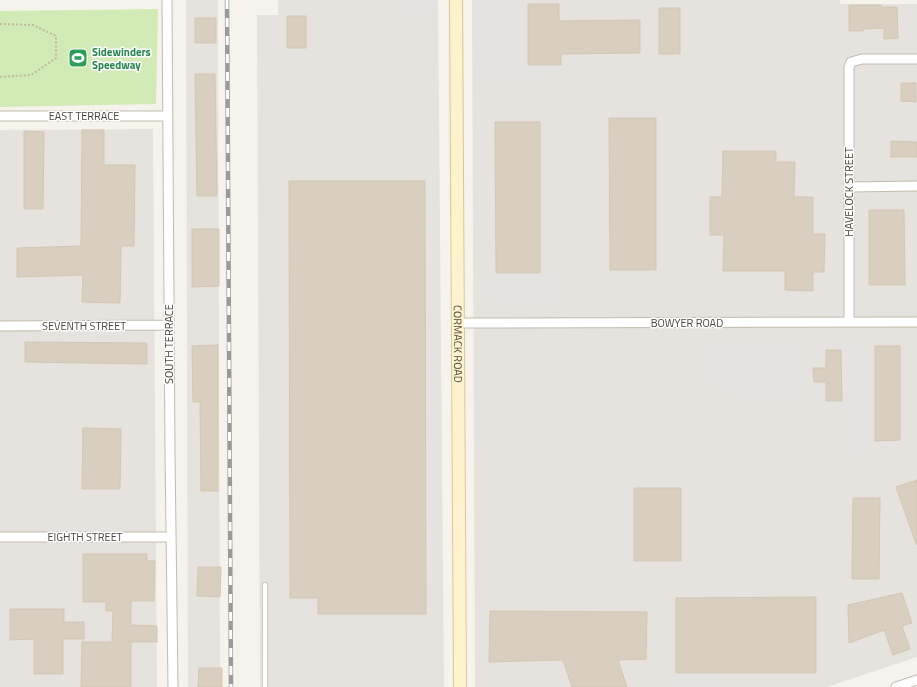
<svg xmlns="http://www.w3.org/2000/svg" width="917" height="687" viewBox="0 0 917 687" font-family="'Titillium Web',sans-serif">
<rect width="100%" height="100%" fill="#f6f3ec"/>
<!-- industrial -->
<path fill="#e6e2dd" d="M 186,0 L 218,0 L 220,687 L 188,687 Z
M 278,0 L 438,0 L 444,687 L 260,687 L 257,15 L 278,15 Z
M 472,0 L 840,0 L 840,4 L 917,4 L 917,657 L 827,687 L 475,687 Z
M 153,129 L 157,687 L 0,687 L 0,130 Z"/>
<!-- green -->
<path fill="#d2eab5" d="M 158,9 L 156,104 L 0,107 L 0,11 Z"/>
<!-- parking -->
<path fill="#e5e3e0" d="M 394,0 L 438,0 L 438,13 L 394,13 Z
M 474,0 L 757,0 L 484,2 L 528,4 L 528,65 L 561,65 L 548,83 L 475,82 Z
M 425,181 L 437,182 L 438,590 L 426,591 Z
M 487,275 L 559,275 L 559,302 L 487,302 Z
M 807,343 L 807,402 L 756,405 L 704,382 L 703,344 Z
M 843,347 L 868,347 L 867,457 L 842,456 Z
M 676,673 L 720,673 L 721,687 L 676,687 Z"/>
<!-- building -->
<path fill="#d8cfc1" stroke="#d3c7b4" d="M 528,4 L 559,4 L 559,21 L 640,20 L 640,53 L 561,54 L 561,65 L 528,65 Z
M 849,5 L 881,5 L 881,7 L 897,7 L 898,38 L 884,39 L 884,28 L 863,29 L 863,31 L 849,31 Z
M 659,8 L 680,8 L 680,54 L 659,54 Z
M 287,16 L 306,16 L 306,48 L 287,48 Z
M 195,18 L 216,18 L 216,43 L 195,43 Z
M 195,74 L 215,74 L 217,196 L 197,196 Z
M 901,83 L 916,83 L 916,102 L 901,101 Z
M 609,118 L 656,118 L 656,270 L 610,270 Z
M 495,122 L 540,122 L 540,273 L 496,273 Z
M 82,130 L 104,130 L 104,165 L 135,165 L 134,246 L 121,246 L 120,303 L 82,302 L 83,275 L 17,277 L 17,248 L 81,246 Z
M 24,131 L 44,132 L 43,209 L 24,209 Z
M 891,141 L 917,142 L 917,157 L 891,157 Z
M 723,151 L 776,151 L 776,162 L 795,162 L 794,197 L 813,197 L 813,234 L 825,234 L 824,272 L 813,272 L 813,291 L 785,290 L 785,271 L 723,271 L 724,235 L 710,235 L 710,197 L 722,197 Z
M 289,181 L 425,181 L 426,614 L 318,614 L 318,598 L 290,598 Z
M 869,210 L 904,210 L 905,285 L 869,285 Z
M 192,229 L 219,229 L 219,286 L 192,287 Z
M 25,342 L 147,343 L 147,364 L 25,362 Z
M 218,345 L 218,491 L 201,491 L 200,402 L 193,402 L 192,346 Z
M 875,346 L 900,346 L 900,440 L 875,441 Z
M 826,350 L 841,350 L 842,401 L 826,401 L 826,382 L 814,382 L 813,368 L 826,368 Z
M 83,428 L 121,429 L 120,489 L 82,489 Z
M 917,480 L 917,544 L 916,544 L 896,487 Z
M 634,488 L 681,488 L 681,561 L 634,561 Z
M 853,498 L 880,498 L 879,579 L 852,579 Z
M 83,554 L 147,554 L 147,561 L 155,561 L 154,601 L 131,601 L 131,625 L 157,626 L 157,642 L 131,642 L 131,687 L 81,687 L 82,642 L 112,642 L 113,611 L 106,611 L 106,602 L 83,602 Z
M 198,567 L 221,567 L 220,597 L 197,596 Z
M 902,593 L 912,623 L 902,626 L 910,649 L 893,655 L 884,630 L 849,643 L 848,605 Z
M 816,597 L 816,673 L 676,673 L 676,598 Z
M 10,609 L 64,609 L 64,622 L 84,622 L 84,639 L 63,639 L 63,674 L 34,674 L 34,639 L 10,640 Z
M 490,611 L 647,612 L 646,659 L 618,660 L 627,687 L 572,687 L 563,660 L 489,662 Z
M 199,668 L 222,668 L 222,687 L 198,687 Z"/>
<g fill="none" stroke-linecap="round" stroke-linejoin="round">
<!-- lane casing -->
<g stroke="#c2bbae" stroke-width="6">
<path id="lane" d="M 265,585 L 265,687"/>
</g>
<!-- street casing -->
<g stroke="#c2bbae" stroke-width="11">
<path id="street" d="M 167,0 L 170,452 L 173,687
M 0,116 L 168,116
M 849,187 L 917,186
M 849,322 L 849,67 L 851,62 L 862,59 L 917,59
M 458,323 L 917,322
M 0,326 L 169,325
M 0,537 L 171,537
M 896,687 L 917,680"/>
</g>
<!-- secondary casing -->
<g stroke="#d6c79b" stroke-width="14">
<g id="secondary">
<path id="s1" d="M 456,0 L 460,687"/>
</g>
</g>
<!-- path -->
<path stroke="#c4b79f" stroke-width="2" stroke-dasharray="2 2" stroke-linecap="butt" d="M 0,24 L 33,25 L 56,36 L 56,58 L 31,75 L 0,77"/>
<!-- lane -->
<use href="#lane" stroke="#fff" stroke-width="4.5"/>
<!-- street -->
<use href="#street" stroke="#fff" stroke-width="9"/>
<!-- secondary -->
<use href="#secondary" stroke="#fff3cd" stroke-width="12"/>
<!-- rail casing -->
<g stroke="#9a9a9a" stroke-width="4.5">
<path id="rail" d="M 227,0 L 231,687"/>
</g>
<!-- rail -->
<use href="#rail" stroke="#fff" stroke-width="3" stroke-dasharray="9" stroke-linecap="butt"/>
</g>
<!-- icons -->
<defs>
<g id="stadium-square" transform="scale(1)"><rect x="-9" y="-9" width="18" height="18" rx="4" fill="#2e9e5b" stroke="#fff"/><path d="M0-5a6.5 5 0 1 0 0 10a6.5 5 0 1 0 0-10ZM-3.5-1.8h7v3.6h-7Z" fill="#fff"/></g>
</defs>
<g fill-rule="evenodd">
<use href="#stadium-square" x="78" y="58"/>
</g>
<g text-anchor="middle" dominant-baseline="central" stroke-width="3" stroke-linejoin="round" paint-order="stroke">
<!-- leisure labels -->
<g font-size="11" font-weight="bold" fill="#27864d" stroke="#fff" text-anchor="start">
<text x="92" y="52">Sidewinders<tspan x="92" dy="13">Speedway</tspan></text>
</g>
<!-- street labels -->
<g font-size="11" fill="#4b4439" stroke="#fff">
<text x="84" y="116">EAST TERRACE</text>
<text transform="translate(849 192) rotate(-90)">HAVELOCK STREET</text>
<text x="687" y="323">BOWYER ROAD</text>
<text x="84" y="326">SEVENTH STREET</text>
<text transform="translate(169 344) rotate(-90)">SOUTH TERRACE</text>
<text stroke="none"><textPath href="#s1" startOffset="344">CORMACK ROAD</textPath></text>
<text x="85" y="537">EIGHTH STREET</text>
</g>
</g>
</svg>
